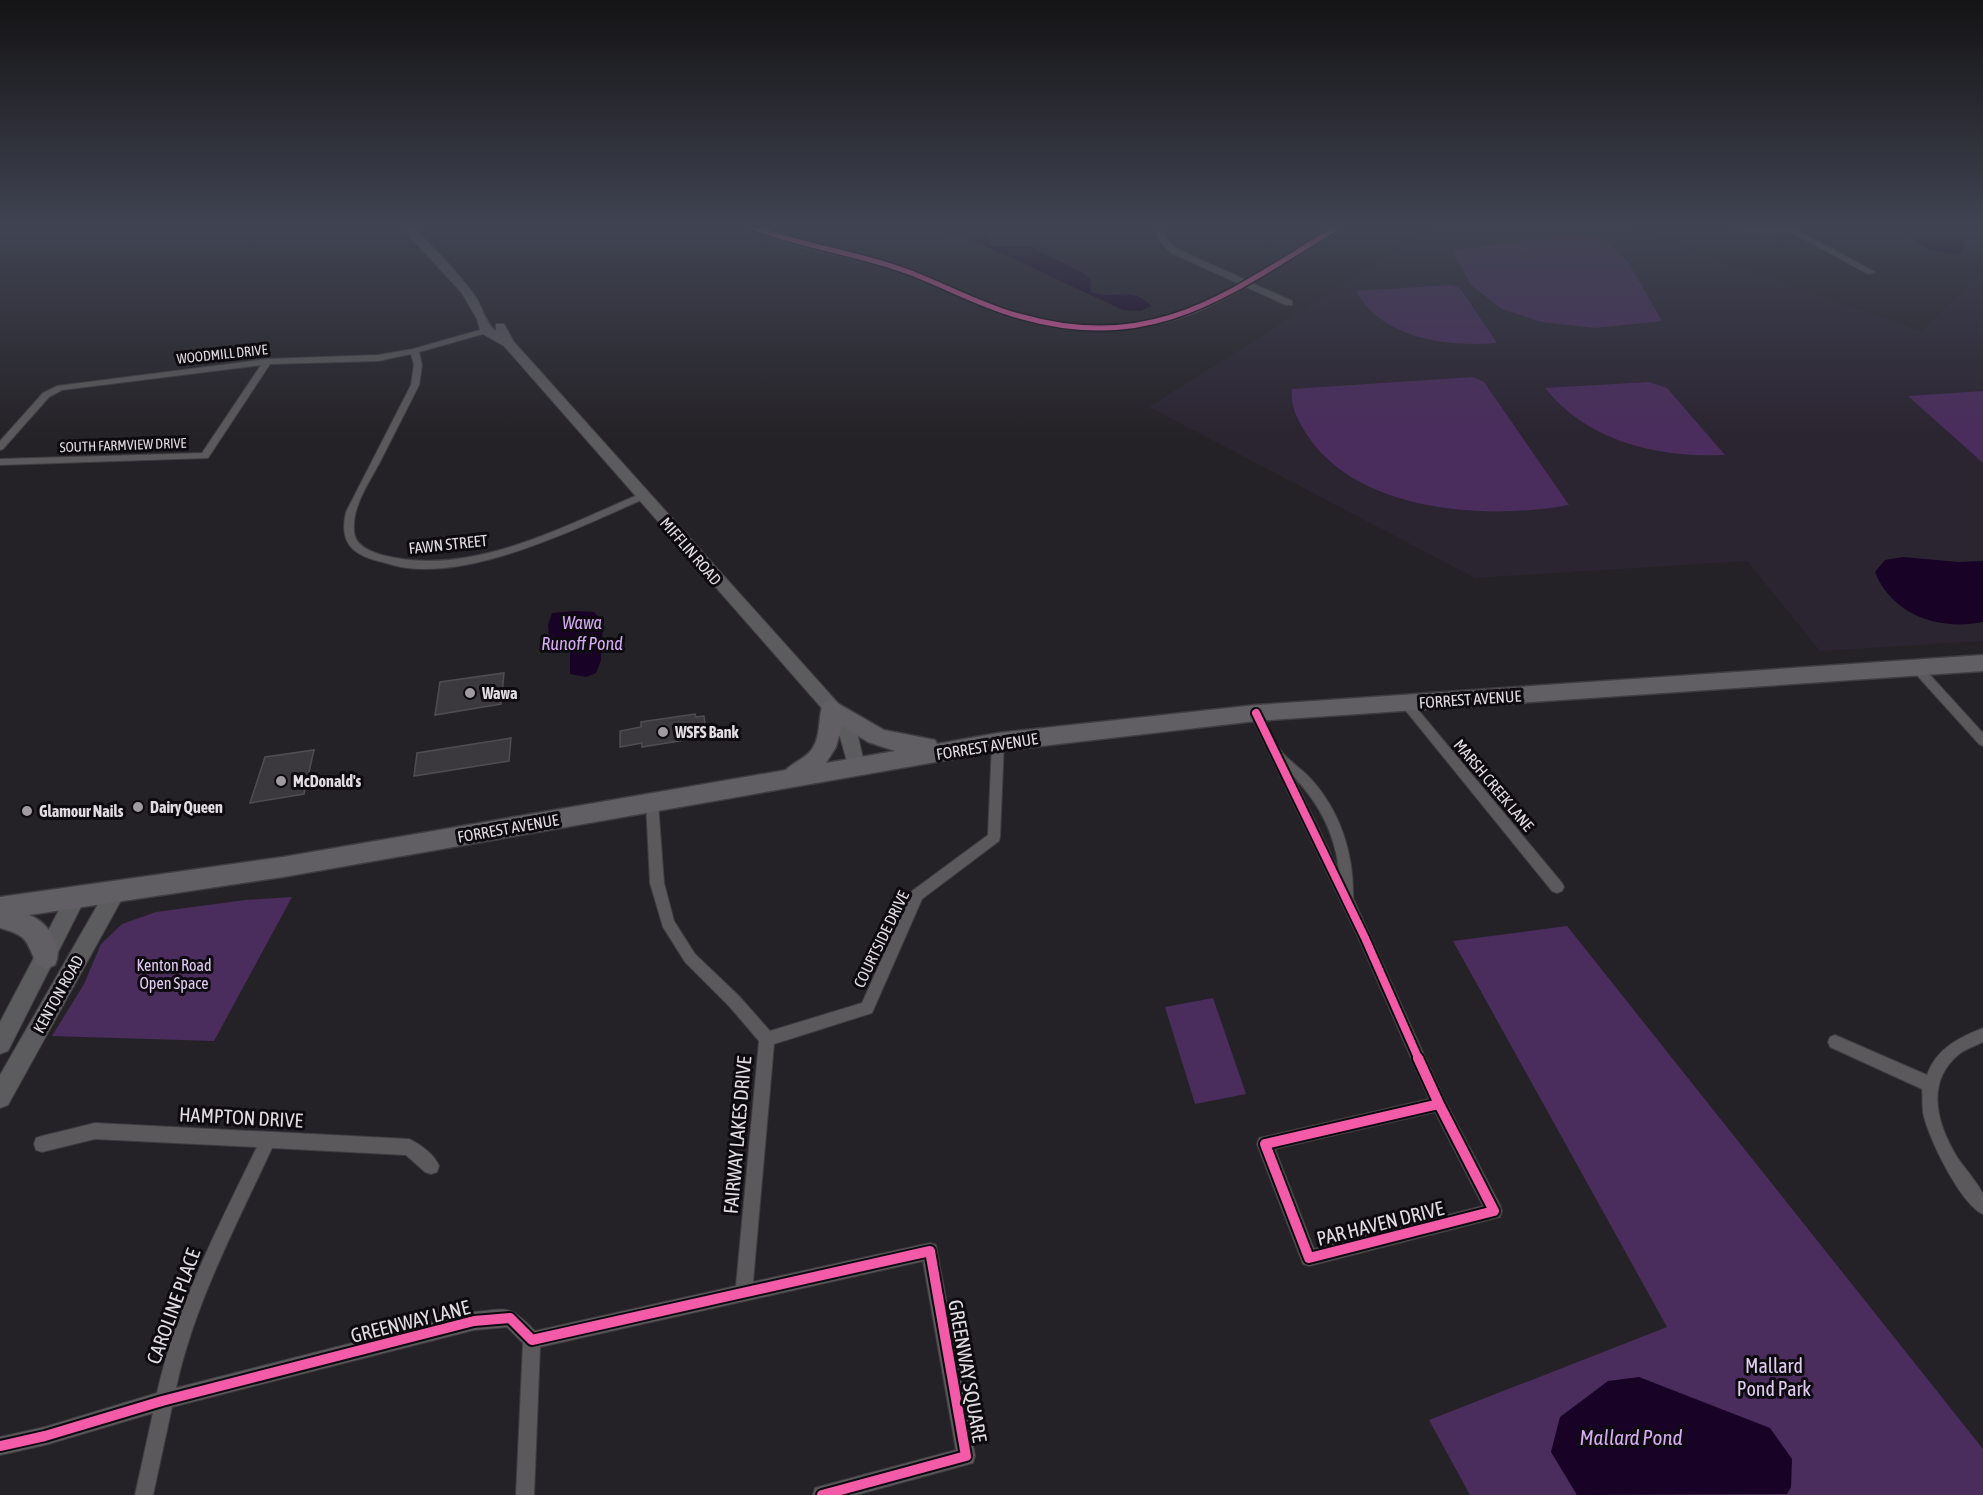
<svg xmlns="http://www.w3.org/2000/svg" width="1983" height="1495" viewBox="0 0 1983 1495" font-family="'Asap Condensed',sans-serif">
<rect width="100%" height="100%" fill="#252227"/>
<!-- built -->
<path fill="#2b2431" d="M 1434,227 L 1622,227 L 1922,331 L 1983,271 L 1983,641 L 1820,651 L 1747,561 L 1475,578 L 1149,407 Z"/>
<!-- green -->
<path fill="#4a2c5d" d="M 1587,235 L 1609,242 L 1628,262 L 1662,321 L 1595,328 L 1541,322 L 1502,309 L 1471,285 L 1452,251 L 1548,237 Z
M 1451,285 L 1460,288 L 1497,343 C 1447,347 1382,339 1356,291 Z
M 1473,377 L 1484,382 L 1569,505 C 1487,520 1358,513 1307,435 C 1298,420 1290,407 1292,389 Z
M 1649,382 L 1667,388 L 1725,455 C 1658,458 1588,442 1545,388 Z
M 1983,391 L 1983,463 L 1908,396 Z
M 292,897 L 214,1041 L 52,1036 L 84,984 L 101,944 L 122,924 L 156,912 L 245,900 Z
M 1567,926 L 1983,1449 L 1983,1495 L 1470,1495 L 1429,1420 L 1667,1327 L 1453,941 Z
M 1213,998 L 1246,1094 L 1195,1104 L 1165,1007 Z"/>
<!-- water -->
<path fill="#180326" d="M 924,227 L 991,227 L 987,238 L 991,246 L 1029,246 L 1085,274 L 1090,278 L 1091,292 C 1112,301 1133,285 1151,306 L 1141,311 L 1123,310 L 968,238 Z
M 1896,227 L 1972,227 L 1960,255 C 1933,254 1916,245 1896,227 Z
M 1903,557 L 1958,562 L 1983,561 L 1983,622 C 1939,631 1892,615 1875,572 L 1885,560 Z
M 574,611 L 594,612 L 603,622 L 601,660 L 596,673 L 586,677 L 570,674 L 570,649 L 549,634 L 548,625 L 552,613 Z
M 1639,1377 L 1770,1428 L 1792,1459 L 1791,1487 L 1787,1494 L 1577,1495 L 1551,1452 L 1560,1417 L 1608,1381 Z"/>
<!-- building -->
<path fill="#3b393d" stroke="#504d52" stroke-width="1.5" d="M 504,673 L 501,704 L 435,715 L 440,682 Z
M 695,714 L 696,717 L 704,716 L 706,733 L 697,734 L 697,738 L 642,747 L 642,743 L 620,747 L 620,731 L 641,727 L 641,722 Z
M 511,738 L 509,761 L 414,776 L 417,753 Z
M 314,750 L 304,794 L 250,803 L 265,757 Z"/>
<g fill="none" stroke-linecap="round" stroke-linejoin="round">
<!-- street casing -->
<g stroke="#3f3d40" stroke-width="2">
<path id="street" d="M 749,227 C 769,227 798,241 819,246 C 847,253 875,258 902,267 C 937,279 969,296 1004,309 C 1060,329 1126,332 1183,312 C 1203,305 1221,294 1240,284 L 1171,253 L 1159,240 L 1156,227 L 1164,227 L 1167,239 L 1177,249 L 1246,280 L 1332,227 L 1341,227 L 1252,283 L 1292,301 L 1292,305 L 1286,305 L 1246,287 C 1228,297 1209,308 1189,315 C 1129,337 1058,334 998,312 C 958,297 920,277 879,265 C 843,255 779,247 749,227 Z
M 1725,227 L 1766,230 L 1796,227 L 1795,229 L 1875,272 L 1868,274 L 1787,230 L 1766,234 Z
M 487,328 L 491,330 L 490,332 L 419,352 L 422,365 L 419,385 C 407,409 394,434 382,458 C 371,480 352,505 354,530 C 354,545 369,551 382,555 C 470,578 561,527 640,494 L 646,494 L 646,498 C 580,527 474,580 401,567 C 392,565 383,562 374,560 C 348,552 340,538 346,512 L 411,385 L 414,365 L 411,354 L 378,361 L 270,364 L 208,458 L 0,465 L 0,459 L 202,453 L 261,365 L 62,390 L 49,397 L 3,449 L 0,450 L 0,441 L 43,393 L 57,386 L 267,359 L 378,355 L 413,349 Z
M 1917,664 L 1921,665 L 1983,733 L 1983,746 L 1979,744 L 1913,671 L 1911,668 Z
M 1406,699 L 1410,700 L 1562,883 L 1564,887 L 1562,891 L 1557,893 L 1552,891 L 1402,706 L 1400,703 Z
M 1256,709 L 1260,710 C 1267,723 1272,740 1281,751 C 1289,761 1302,769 1311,779 C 1341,812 1354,855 1353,898 L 1444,1099 L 1500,1205 L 1502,1211 L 1500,1217 L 1309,1266 L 1303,1264 L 1257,1144 L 1259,1138 L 1429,1099 L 1359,939 L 1250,713 ZM 1293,776 C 1319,803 1335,833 1339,871 ZM 1435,1112 L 1483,1206 L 1314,1249 L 1275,1149 Z
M 998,737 L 1002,739 L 1004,742 L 1000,837 L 999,841 L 922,899 L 872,1013 L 774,1044 L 753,1282 L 930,1243 L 936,1245 L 975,1456 L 973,1463 L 856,1495 L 813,1495 L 815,1488 L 822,1486 L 956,1450 L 923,1261 L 540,1347 L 534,1495 L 516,1495 L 523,1343 L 507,1327 L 474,1330 L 172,1407 L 153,1495 L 135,1495 L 153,1413 L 45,1445 L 0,1455 L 0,1437 L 45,1427 L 157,1393 C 176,1307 218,1227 257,1147 L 95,1139 L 42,1152 L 36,1150 L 34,1144 L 36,1138 L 42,1136 L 95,1123 L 409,1139 C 420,1144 435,1155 439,1166 L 437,1172 L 431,1174 L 425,1172 L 406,1155 L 272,1148 C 236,1226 194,1304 176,1388 L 474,1312 C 510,1309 508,1304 535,1331 L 736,1286 L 759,1041 L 729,1006 L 685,962 L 663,927 L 650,883 L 646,803 L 648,799 L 656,799 L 658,803 L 664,883 L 674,921 L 695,954 L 739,996 L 770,1031 L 862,1003 L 912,891 L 988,835 L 992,742 L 994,739 Z
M 1983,1028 L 1983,1042 C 1975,1046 1965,1049 1958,1055 C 1925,1083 1937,1124 1957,1157 C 1962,1165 1982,1188 1983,1195 C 1983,1201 1983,1208 1983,1214 C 1961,1205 1927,1136 1923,1112 C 1922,1104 1923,1096 1922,1089 L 1830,1047 L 1828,1042 L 1830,1037 L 1835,1035 L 1927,1075 C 1936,1049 1958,1038 1983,1028 Z"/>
</g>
<!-- secondary casing -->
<g stroke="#3f3d40" stroke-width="2">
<path id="secondary" d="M 401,227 L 413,227 C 435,249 457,271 475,296 C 482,306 487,326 496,331 L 496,324 L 504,324 L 514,342 L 838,703 L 858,736 L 865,767 L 862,772 L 856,774 L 850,772 L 840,737 L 826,713 L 504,346 L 481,333 L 477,319 L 462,293 Z
M 116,882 L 123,885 L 126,891 L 123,897 L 8,1105 L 0,1108 L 0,1075 L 109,885 Z
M 76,888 L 83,891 L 86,897 L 8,1051 L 0,1054 L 0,1022 L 69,891 Z"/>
</g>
<!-- highway casing -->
<g stroke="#3f3d40" stroke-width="3">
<path id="highway" d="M 1983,655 L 1983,671 L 1256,721 L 998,751 L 283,877 L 29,915 C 48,922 64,946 55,965 L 46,969 L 37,965 C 26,941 29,936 0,928 L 0,897 L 283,857 L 786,770 C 793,762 805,759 812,749 C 822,735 817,716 824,702 L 832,700 L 884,730 L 935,740 L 937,744 L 998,733 L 1256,705 ZM 842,726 L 868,742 L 895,751 L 826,763 L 836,747 Z"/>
</g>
<!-- street -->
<use href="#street" fill="#5b595b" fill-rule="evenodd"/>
<!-- secondary -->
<use href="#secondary" fill="#5c5b5e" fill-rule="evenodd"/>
<!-- highway -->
<use href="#highway" fill="#615f63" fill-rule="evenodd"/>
<!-- cycleway-far2 casing -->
<g stroke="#0d0b0f" stroke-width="8">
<path id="cycleway-far2" d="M 752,227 C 800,246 852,252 900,269 C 941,283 978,305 1019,316 C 1156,355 1228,293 1338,227"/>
</g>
<!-- cycleway-far1 casing -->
<g stroke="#0d0b0f" stroke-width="12">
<path id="cycleway-far1" d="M 1256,713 L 1365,938 L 1419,1060"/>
</g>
<!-- cycleway casing -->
<g stroke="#0d0b0f" stroke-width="14">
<path id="cycleway" d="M 1418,1058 L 1439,1104
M 1439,1104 L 1494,1211 L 1309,1258 L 1265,1144 Z
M 0,1446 L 45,1436 L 162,1401 L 474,1321 L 510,1318 L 532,1340 L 930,1251 L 966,1456 L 822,1495"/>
</g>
<!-- cycleway-far2 -->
<use href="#cycleway-far2" stroke="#f35aa7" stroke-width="5"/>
<!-- cycleway-far1 -->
<use href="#cycleway-far1" stroke="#f35aa7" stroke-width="8"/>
<!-- cycleway -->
<use href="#cycleway" stroke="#f35aa7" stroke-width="10"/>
</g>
<!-- sky -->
<linearGradient id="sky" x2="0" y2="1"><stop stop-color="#141315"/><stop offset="0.52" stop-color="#404452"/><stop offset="1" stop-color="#404452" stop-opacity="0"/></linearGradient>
<rect width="1983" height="437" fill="url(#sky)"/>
<!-- markers -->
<g fill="#9f9ba1" stroke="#0d0b0f" stroke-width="2">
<circle cx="470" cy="693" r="6"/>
<circle cx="663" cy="732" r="6"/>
<circle cx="281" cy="781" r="6"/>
<circle cx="138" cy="807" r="6"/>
<circle cx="27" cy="811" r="6"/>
</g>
<g text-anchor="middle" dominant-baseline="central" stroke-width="6" stroke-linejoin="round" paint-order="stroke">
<!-- far-street labels -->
<g font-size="14" fill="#e0dce2" stroke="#0d0b0f">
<text transform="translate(222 354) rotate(-6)">WOODMILL DRIVE</text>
<text transform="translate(123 445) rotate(-2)">SOUTH FARMVIEW DRIVE</text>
</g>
<!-- street labels -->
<g font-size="16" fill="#e0dce2" stroke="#0d0b0f">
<text transform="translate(448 544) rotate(-6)">FAWN STREET</text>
<text transform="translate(691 551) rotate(49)">MIFFLIN ROAD</text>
<text transform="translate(1470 699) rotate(-4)">FORREST AVENUE</text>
<text transform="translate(987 746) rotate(-9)">FORREST AVENUE</text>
<text transform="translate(1494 785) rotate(50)">MARSH CREEK LANE</text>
<text transform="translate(508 828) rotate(-10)">FORREST AVENUE</text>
<text transform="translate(881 939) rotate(-64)">COURTSIDE DRIVE</text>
<text transform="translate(58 994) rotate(-61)">KENTON ROAD</text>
</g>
<!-- poi labels -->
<g font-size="16" font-weight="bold" fill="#e0dce2" stroke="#0d0b0f" text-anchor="start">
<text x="482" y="693">Wawa</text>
<text x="675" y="732">WSFS Bank</text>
<text x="293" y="781">McDonald's</text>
<text x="150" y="807">Dairy Queen</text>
<text x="39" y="811">Glamour Nails</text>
</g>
<!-- park labels -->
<g font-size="16" fill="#e2ccf2" stroke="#0d0b0f">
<text x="174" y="965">Kenton Road<tspan x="174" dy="18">Open Space</tspan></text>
</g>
<!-- water labels -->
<g font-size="18" font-style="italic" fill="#d8abf6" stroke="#0d0b0f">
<text x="582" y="622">Wawa<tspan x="582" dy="21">Runoff Pond</tspan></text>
</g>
<!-- near-street labels -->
<g font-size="20" fill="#e0dce2" stroke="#0d0b0f">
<text transform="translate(241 1117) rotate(3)">HAMPTON DRIVE</text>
<text transform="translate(737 1135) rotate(-85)">FAIRWAY LAKES DRIVE</text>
<text transform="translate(1380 1223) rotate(-14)">PAR HAVEN DRIVE</text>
<text transform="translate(173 1306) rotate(-70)">CAROLINE PLACE</text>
<text transform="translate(410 1321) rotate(-14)">GREENWAY LANE</text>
<text transform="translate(968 1371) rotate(80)">GREENWAY SQUARE</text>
</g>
<!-- near-park labels -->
<g font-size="20" fill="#e2ccf2" stroke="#0d0b0f">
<text x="1774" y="1365">Mallard<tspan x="1774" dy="23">Pond Park</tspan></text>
</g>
<!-- near-water labels -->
<g font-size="21" font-style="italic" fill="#d8abf6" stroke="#0d0b0f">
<text x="1631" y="1437">Mallard Pond</text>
</g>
</g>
</svg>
